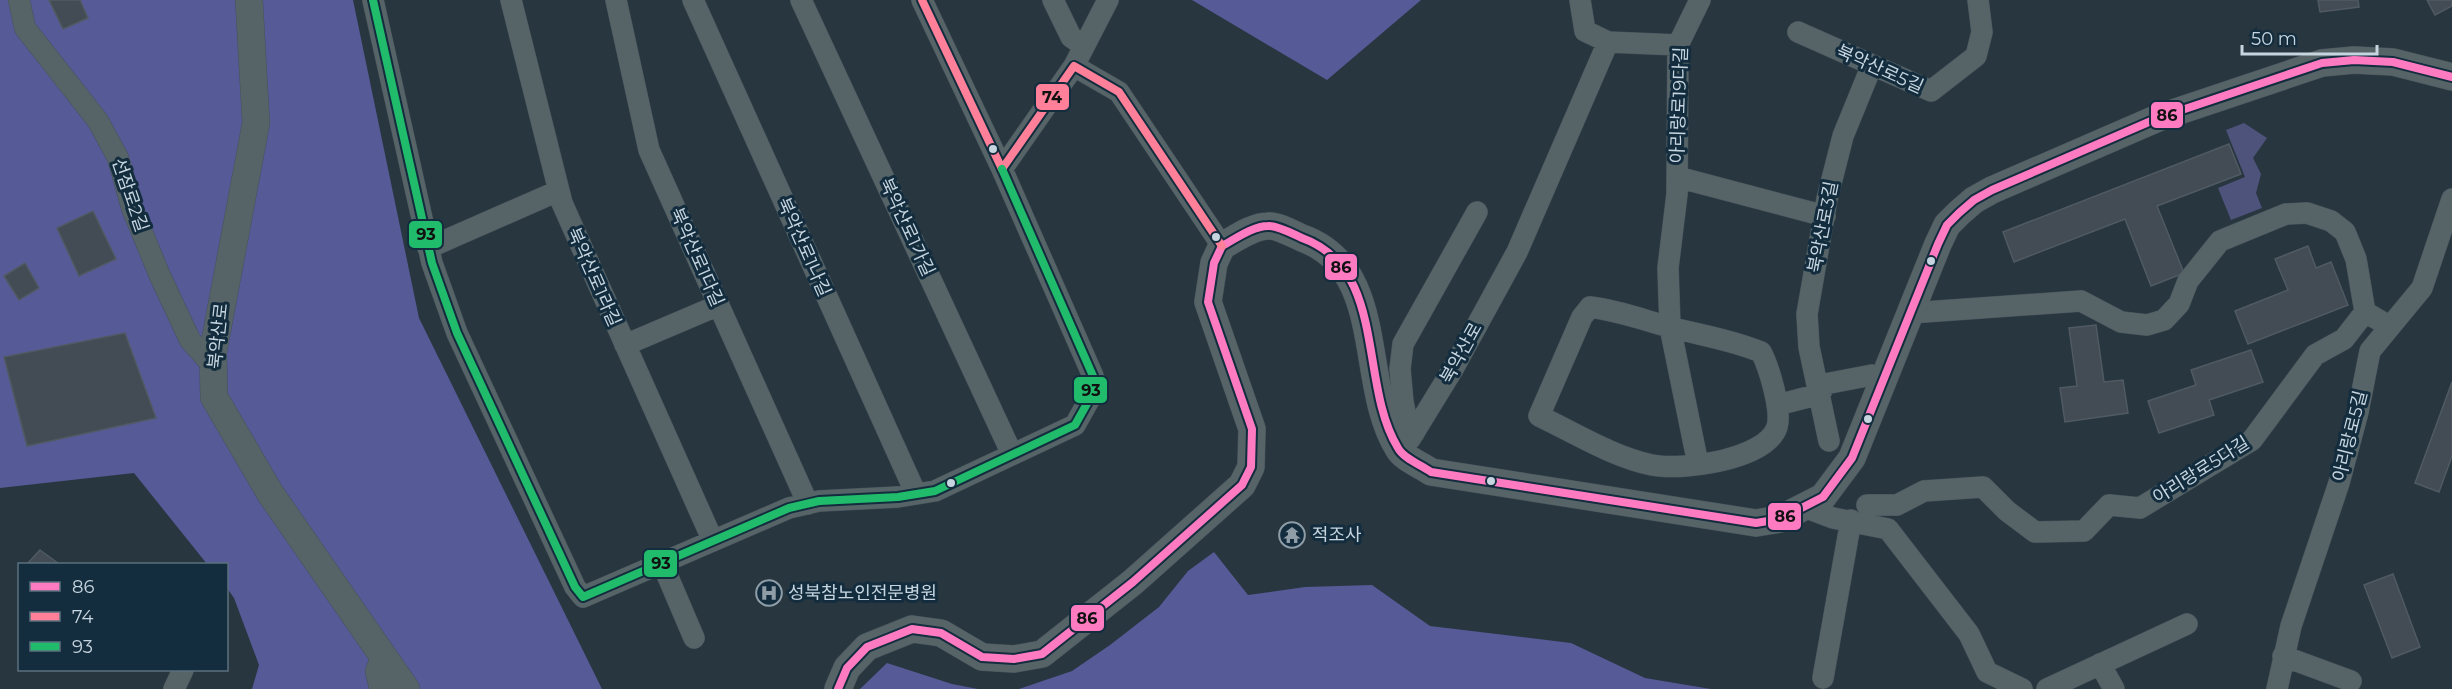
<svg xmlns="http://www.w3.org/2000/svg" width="2452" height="689" viewBox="0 0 2452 689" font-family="Montserrat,'Noto Sans KR',sans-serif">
<rect width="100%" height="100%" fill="#28363f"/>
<!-- green -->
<path fill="#4e537c" d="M 2244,123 L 2267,138 L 2253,158 L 2261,174 L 2256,193 L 2262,208 L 2231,220 L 2218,188 L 2245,177 L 2226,130 Z"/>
<!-- forest -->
<path fill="#565a96" d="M 0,0 L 353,0 L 419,318 L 602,689 L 252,689 L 259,665 L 234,598 L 227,588 L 226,564 L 207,564 L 134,473 L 0,488 Z
M 1192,0 L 1421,0 L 1327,80 Z
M 1214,552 L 1248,595 L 1305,587 L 1372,585 L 1430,626 L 1571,643 L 1645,678 L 1711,689 L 1019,689 L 1072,671 L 1110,645 L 1159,607 L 1188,571 Z
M 887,663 L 952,684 L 978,689 L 860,689 Z"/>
<!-- building -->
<path fill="#434c55" stroke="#505a63" stroke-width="1.5" d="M 49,0 L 80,0 L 88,18 L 63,29 Z
M 2318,0 L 2358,0 L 2359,7 L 2320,12 Z
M 2427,0 L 2452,0 L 2452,6 L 2435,15 Z
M 2229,144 L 2241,174 L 2157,206 L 2184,273 L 2151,286 L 2125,219 L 2014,262 L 2003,232 Z
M 93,211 L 116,259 L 79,276 L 57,228 Z
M 2308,246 L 2316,268 L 2331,262 L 2348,305 L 2248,344 L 2235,311 L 2288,290 L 2275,259 Z
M 25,263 L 39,288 L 19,300 L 4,276 Z
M 2096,325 L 2104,382 L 2123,380 L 2128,413 L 2065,422 L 2060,388 L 2077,386 L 2069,328 Z
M 125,333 L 156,418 L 27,446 L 4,357 Z
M 2251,350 L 2263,382 L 2209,400 L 2214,415 L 2159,433 L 2148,401 L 2196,385 L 2191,370 Z
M 2452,382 L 2452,456 L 2439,492 L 2415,483 Z
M 40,550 L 59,564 L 27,564 Z
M 2393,574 L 2420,647 L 2392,658 L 2364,585 Z"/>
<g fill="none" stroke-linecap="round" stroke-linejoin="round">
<!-- minor casing -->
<g stroke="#46525a" stroke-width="22">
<path id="minor" d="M 19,0 L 25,28 L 98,121 L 118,158 L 132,208 L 160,276 L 190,340 L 213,366
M 373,0 L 432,263 L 457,333 L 575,587 L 583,597 L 789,508 L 819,501 L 898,497 L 935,491 L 1075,425 L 1089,400 L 1093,376 L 1002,169
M 511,0 L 562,203 L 713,541
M 616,0 L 649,150 L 808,504
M 693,0 L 916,494
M 801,0 L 1012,454
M 922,0 L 1002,169 L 1074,66 L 1119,92 L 1222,246
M 1053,0 L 1071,37 L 1084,46
M 1580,0 L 1585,31 L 1608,42 L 1678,45
M 1798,32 L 1931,91 L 1976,56 L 1982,32 L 1978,0
M 1074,66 L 1108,0
M 1677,177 L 1825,216
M 428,248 L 558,191
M 1590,307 C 1616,310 1641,319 1666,326 C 1699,335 1730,339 1761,352 C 1769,367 1782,410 1777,427 C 1766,460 1682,471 1652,465 C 1613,457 1575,433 1539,416 L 1582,317 Z
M 1910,313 L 2081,301 L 2121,322 L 2147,325 L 2164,320 L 2179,304 L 2188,281 L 2220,241 L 2286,214 L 2307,213 L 2331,221 L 2345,232 L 2356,259 L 2365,312 L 2389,326
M 625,345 L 719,305
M 1777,405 L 1820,394 L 1825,384 L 1872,375 L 1883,379
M 1414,433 L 1407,422 L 1403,402 L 1400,369 L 1403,344 L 1477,212
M 1829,441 L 1809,347 L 1807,314 L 1827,199 L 1843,136 L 1872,65
M 1398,450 L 1410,439 L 1453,369 L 1517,252 L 1608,42
M 1698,464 L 1670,327 L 1668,268 L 1677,194 L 1678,45 L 1700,0
M 1867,505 L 1897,505 L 1924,491 L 1983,487 L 2007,511 L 2035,532 L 2084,531 L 2109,505 L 2140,508 L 2252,440 L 2315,355 L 2344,339 L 2365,312
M 1804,507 L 1833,518 L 1888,529 L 1969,634 L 1987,672 L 2022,689
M 662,563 L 694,638
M 2283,656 L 2351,681
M 2100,664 L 2114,689
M 1823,678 L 1851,520
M 174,689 L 183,670
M 380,689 L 376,671 L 382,655
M 2047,689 L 2187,624
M 2277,689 L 2291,626 L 2339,483 L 2358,412 L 2370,351 L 2422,288 L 2452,199"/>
</g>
<!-- tertiary casing -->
<g stroke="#46525a" stroke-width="28">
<path id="tertiary" d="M 249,0 L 256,123 L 213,352 L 214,397 L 270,493 L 406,689
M 838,689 L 847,668 L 867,647 L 912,629 L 941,633 L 982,657 L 1014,659 L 1042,654 L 1133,582 L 1242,485 L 1251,467 L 1252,429 L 1208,302 L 1214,263 L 1222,246 C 1235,239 1253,226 1268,226 C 1277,225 1293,234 1302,238 C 1388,269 1358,383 1398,448 C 1403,458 1421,465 1431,472 L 1756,523 L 1780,519 L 1823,497 L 1852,458 L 1938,244 L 1947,225 L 1959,213 L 1974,200 L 1992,190 L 2158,118 L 2322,63 L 2354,60 L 2393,62 L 2452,77"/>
</g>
<!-- minor -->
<use href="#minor" stroke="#566468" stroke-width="21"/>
<!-- tertiary -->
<use href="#tertiary" stroke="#566468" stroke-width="27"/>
<!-- bus-1 casing -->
<g stroke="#132d3e" stroke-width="12">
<path id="bus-1" d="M 838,689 L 847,668 L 867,647 L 912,629 L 941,633 L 982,657 L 1014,659 L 1042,654 L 1133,582 L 1242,485 L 1251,467 L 1252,429 L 1208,302 L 1214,263 L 1222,246 C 1235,239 1253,226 1268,226 C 1277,225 1293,234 1302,238 C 1388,269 1358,383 1398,448 C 1403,458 1421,465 1431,472 L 1756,523 L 1780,519 L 1823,497 L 1852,458 L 1938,244 L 1947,225 L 1959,213 L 1974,200 L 1992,190 L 2158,118 L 2322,63 L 2354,60 L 2393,62 L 2452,77"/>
</g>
<!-- bus-2 casing -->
<g stroke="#132d3e" stroke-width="12">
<path id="bus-2" d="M 922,0 L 1002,169 L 1074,66 L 1119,92 L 1222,246"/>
</g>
<!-- bus-3 casing -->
<g stroke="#132d3e" stroke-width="12">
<path id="bus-3" d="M 373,0 L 432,263 L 457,333 L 575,587 L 583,597 L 789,508 L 819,501 L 898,497 L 935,491 L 1075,425 L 1089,400 L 1093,376 L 1002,169"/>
</g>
<!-- bus-1 -->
<use href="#bus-1" stroke="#fe7ac1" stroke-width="8"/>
<!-- bus-2 -->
<use href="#bus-2" stroke="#ff8098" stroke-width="8"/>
<!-- bus-3 -->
<use href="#bus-3" stroke="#20bc6c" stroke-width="8"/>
</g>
<!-- icons -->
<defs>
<g id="temple-ring" transform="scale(1.35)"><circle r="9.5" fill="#132d3e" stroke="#8f9da7" stroke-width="1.5"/><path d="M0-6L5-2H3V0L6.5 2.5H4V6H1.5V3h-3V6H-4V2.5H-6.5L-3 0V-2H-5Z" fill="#8f9da7"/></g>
<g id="hospital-ring" transform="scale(1.35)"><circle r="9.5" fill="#132d3e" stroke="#8f9da7" stroke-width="1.5"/><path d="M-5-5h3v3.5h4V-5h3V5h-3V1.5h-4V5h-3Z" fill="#8f9da7"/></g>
</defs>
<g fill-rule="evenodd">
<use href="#temple-ring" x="1292" y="535"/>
<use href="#hospital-ring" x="769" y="593"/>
</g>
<!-- markers -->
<g fill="#c6d5df" stroke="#132d3e" stroke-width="2">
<circle cx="993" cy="149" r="5"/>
<circle cx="1216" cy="237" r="5"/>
<circle cx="1931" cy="261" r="5"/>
<circle cx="1868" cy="419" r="5"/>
<circle cx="1491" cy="481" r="5"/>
<circle cx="951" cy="483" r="5"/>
</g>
<g text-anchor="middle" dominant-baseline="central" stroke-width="6" stroke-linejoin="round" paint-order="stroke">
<!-- street labels -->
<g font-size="18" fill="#c6d5df" stroke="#132d3e">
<text transform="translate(1880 69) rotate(24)">북악산로5길</text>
<text transform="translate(1679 105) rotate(-88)">아리랑로19다길</text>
<text transform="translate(130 195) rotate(71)">선잠로2길</text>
<text transform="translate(907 227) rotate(65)">북악산로1가길</text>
<text transform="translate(1823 227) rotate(-79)">북악산로3길</text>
<text transform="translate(804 247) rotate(66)">북악산로1나길</text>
<text transform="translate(697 257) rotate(66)">북악산로1다길</text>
<text transform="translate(594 277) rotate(66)">북악산로1라길</text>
<text transform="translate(218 336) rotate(-84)">북악산로</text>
<text transform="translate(1461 353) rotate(-61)">북악산로</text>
<text transform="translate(2350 436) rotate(-76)">아리랑로5길</text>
<text transform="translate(2201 470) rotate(-32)">아리랑로5다길</text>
</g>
<!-- poi labels -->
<g font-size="18" fill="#c6d5df" stroke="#132d3e" text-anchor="start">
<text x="1312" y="535">적조사</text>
<text x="788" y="593">성북참노인전문병원</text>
</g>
</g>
<g stroke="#132d3e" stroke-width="2">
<rect x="1035" y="83" width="35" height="28" rx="6" fill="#ff8098"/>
<rect x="2150" y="101" width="34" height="28" rx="6" fill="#fe7ac1"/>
<rect x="408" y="220" width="35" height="29" rx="6" fill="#20bc6c"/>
<rect x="1324" y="253" width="34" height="28" rx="6" fill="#fe7ac1"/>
<rect x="1073" y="376" width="35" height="28" rx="6" fill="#20bc6c"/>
<rect x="1767" y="502" width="35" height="29" rx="6" fill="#fe7ac1"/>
<rect x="643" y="549" width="35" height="29" rx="6" fill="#20bc6c"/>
<rect x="1070" y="604" width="35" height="28" rx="6" fill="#fe7ac1"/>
</g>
<g font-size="16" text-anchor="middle" font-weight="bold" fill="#111">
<text x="1052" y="103">74</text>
<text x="2167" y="121">86</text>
<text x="426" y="240">93</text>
<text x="1341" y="273">86</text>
<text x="1091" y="396">93</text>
<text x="1785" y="522">86</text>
<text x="661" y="569">93</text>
<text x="1087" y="624">86</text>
</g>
<!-- legend -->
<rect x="18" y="563" width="210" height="108" fill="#132d3e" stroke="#5b707e" stroke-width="1.5"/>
<rect x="30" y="582" width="30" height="9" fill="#fe7ac1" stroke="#5b707e" stroke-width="1.5"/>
<text x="72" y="593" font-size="18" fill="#c6d5df">86</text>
<rect x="30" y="612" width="30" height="9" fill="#ff8098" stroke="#5b707e" stroke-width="1.5"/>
<text x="72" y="623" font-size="18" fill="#c6d5df">74</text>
<rect x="30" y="642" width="30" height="9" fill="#20bc6c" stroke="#5b707e" stroke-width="1.5"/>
<text x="72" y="653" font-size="18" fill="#c6d5df">93</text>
<!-- scale -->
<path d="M2242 45v9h135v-9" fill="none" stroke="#c6d5df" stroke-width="3"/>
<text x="2251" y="45" font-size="18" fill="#c6d5df" stroke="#132d3e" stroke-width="4.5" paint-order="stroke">50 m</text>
</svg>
